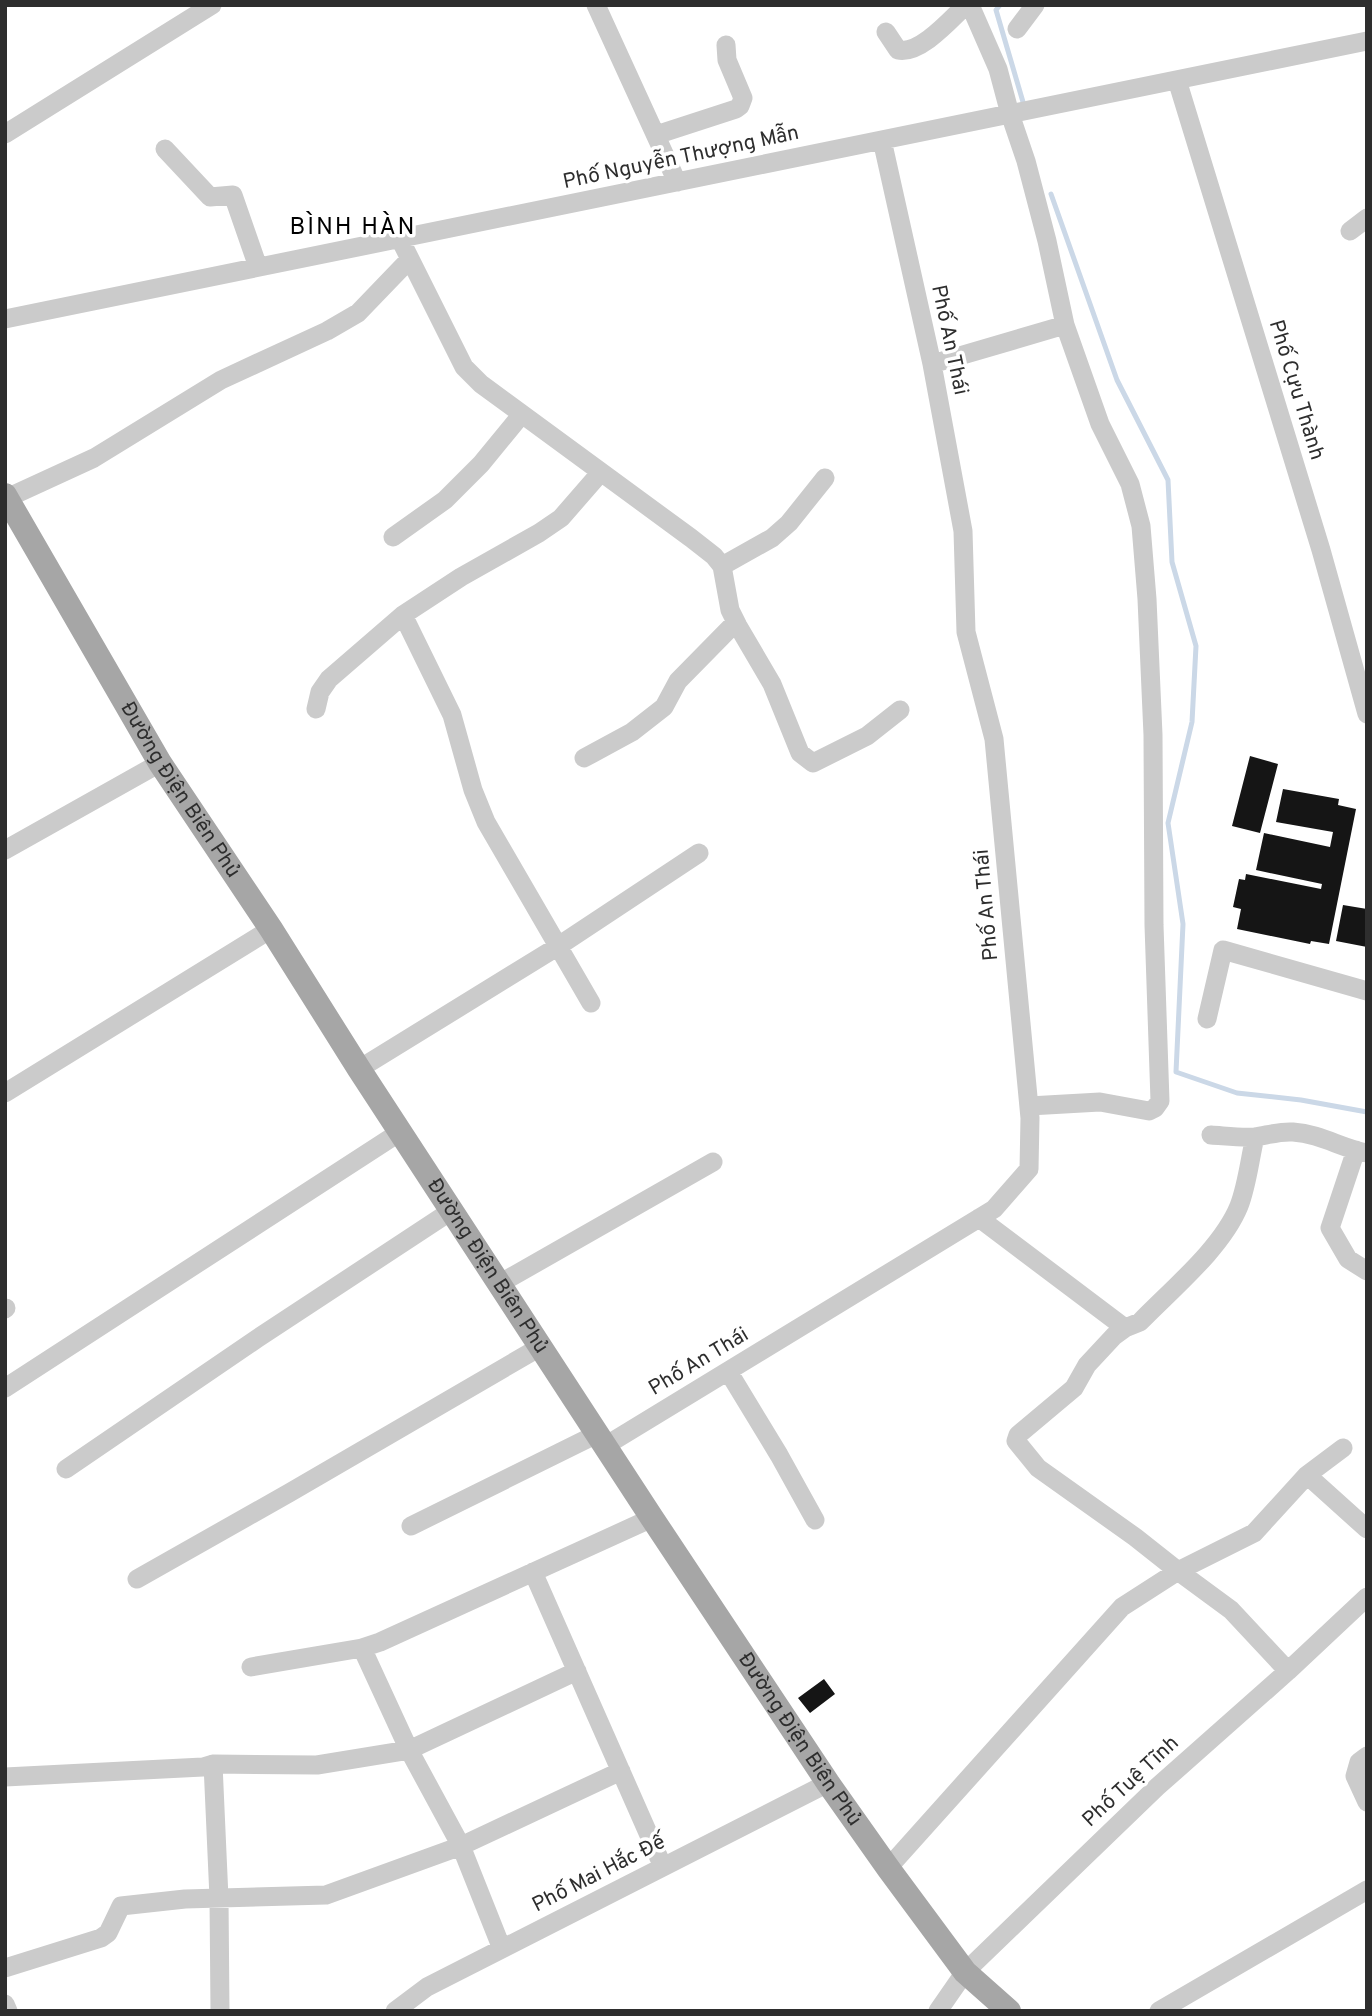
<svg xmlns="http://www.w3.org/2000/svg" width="1372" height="2016" viewBox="0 0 1372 2016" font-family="Overpass,sans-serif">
<rect width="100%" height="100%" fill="#fff"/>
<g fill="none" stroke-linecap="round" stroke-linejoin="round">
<!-- stream -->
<path stroke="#cbd8e7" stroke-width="5" d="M 1000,5 L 996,10 L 1023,102
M 1051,194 L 1117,380 L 1168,480 L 1172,562 L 1196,646 L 1192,722 L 1168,823 L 1183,924 L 1176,1072 L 1237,1093 L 1301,1100 L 1367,1112"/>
</g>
<!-- building -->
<path fill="#151515" d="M 1250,756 L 1278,764 L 1260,833 L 1232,826 Z
M 1283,789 L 1339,799 L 1338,805 L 1356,809 L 1329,944 L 1311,941 L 1310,944 L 1237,929 L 1241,909 L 1233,907 L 1239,879 L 1245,880 L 1246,874 L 1321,889 L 1322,884 L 1256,870 L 1264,833 L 1330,847 L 1333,832 L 1276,822 Z
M 1343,905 L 1367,909 L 1367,947 L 1336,941 Z
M 824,1679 L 835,1694 L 810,1713 L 798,1698 Z"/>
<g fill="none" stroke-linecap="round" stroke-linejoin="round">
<!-- minor -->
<path stroke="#cbcbcb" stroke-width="19" d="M 596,5 L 677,182
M 970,5 L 998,69 L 1010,114 L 1026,161 L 1047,241 L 1065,325 L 1100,424 L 1130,484 L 1141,526 L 1147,599 L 1153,735 L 1154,925 L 1160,1101 L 1155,1108 L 1149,1111 L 1100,1102 L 1029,1106
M 1017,29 L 1035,5
M 886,32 L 898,50 C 920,55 951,19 966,5
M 1177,80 L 1321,550 L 1367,714
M 5,134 L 212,5
M 656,135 L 736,109 L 740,106 L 743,98 L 727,60 L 726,45
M 165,149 L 210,197 L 233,195 L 258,267
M 1350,231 L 1367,218
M 400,239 L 464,367 L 481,384 L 691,538 L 714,556 L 722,566 L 730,610 L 738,626 L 772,684 L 800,753 L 813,763 L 867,736 L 900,710
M 5,319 L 1367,41
M 932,364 L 1065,325
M 7,498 L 94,458 L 221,380 L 327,331 L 358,313 L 410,259
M 393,537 L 445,500 L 481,464 L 522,414
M 722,566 L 772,538 L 789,523 L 825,478
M 403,615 L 452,715 L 473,790 L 486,822 L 591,1003
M 316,709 L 320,692 L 329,679 L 403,615 L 461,577 L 539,533 L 561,518 L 601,472
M 584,758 L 632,732 L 664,707 L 678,681 L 736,622
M 5,850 L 160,763
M 1207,1019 L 1223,950 L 1367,991
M 359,1069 L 557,947 L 699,853
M 5,1093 L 271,929
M 1211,1135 C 1226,1136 1241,1138 1255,1137 C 1268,1135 1280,1131 1293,1132 C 1321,1134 1341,1148 1367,1153
M 1255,1137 C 1250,1158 1247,1186 1239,1206 C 1222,1248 1172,1289 1140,1322 L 1125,1328 L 1114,1336 L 1087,1365 L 1074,1388 L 1018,1435 L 1016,1441 L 1038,1468 L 1135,1537 L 1178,1571 L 1231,1610 L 1288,1671
M 1356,1150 L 1330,1228 L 1348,1259 L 1367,1271
M 979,1218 L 1125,1328
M 499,1284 L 713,1162
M 5,1309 L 6,1308
M 728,1371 L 779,1455 L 815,1520
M 5,1388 L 400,1132
M 605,1446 L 994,1209 L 1029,1169 L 1030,1118 L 994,739 L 966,632 L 963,531 L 932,364 L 882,140
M 66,1469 L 258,1338 L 451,1211
M 1307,1475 L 1367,1529
M 411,1526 L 597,1434
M 533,1572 L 663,1867
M 137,1579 L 289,1493 L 540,1347
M 362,1648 L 409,1750 L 461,1846 L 502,1949
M 251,1667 L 362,1648 L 380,1642 L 652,1518
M 1367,1756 L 1359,1762 L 1355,1776 L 1367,1802
M 213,1764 L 219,1898 L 220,2011
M 5,1777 L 203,1767 L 213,1764 L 317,1765 L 409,1750 L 577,1671
M 888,1868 L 1122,1607 L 1178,1571 L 1254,1533 L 1307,1475 L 1343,1448
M 5,1968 L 101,1938 L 108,1933 L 121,1906 L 185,1899 L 326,1895 L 461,1846 L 621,1771
M 5,2004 L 8,2011
M 395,2011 L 427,1987 L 828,1783
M 938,2011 L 965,1972 L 1157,1787 L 1288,1671 L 1367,1597
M 1159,2011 L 1367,1890"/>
<!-- major -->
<path stroke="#a6a6a6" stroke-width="24" id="s1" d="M 5,495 L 160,763 L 271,929 L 359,1069 L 652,1518 L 828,1783 L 888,1868 L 965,1972 L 1009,2011"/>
</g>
<g text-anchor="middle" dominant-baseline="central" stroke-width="7" stroke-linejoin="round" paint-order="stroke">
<!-- street labels -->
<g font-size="21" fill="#2e2e2e" stroke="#fff">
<text transform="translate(681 158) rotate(-12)">Phố Nguyễn Thượng Mẫn</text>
<text transform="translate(949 340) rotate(78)">Phố An Thái</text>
<text transform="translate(1296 390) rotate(73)">Phố Cựu Thành</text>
<text stroke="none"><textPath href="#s1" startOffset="343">Đường Điện Biên Phủ</textPath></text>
<text transform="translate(987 905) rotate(-95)">Phố An Thái</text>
<text stroke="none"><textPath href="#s1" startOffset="910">Đường Điện Biên Phủ</textPath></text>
<text transform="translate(699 1362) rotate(-31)">Phố An Thái</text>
<text stroke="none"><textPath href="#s1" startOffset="1477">Đường Điện Biên Phủ</textPath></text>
<text transform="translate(1131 1782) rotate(-43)">Phố Tuệ Tĩnh</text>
<text transform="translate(599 1874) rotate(-27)">Phố Mai Hắc Đế</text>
</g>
<!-- quarter labels -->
<g font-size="24" letter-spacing="2" fill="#000" stroke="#fff">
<text x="353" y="228">BÌNH HÀN</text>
</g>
</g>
<!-- border -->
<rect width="1372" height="2016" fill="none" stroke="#2e2e2e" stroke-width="14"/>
</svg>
